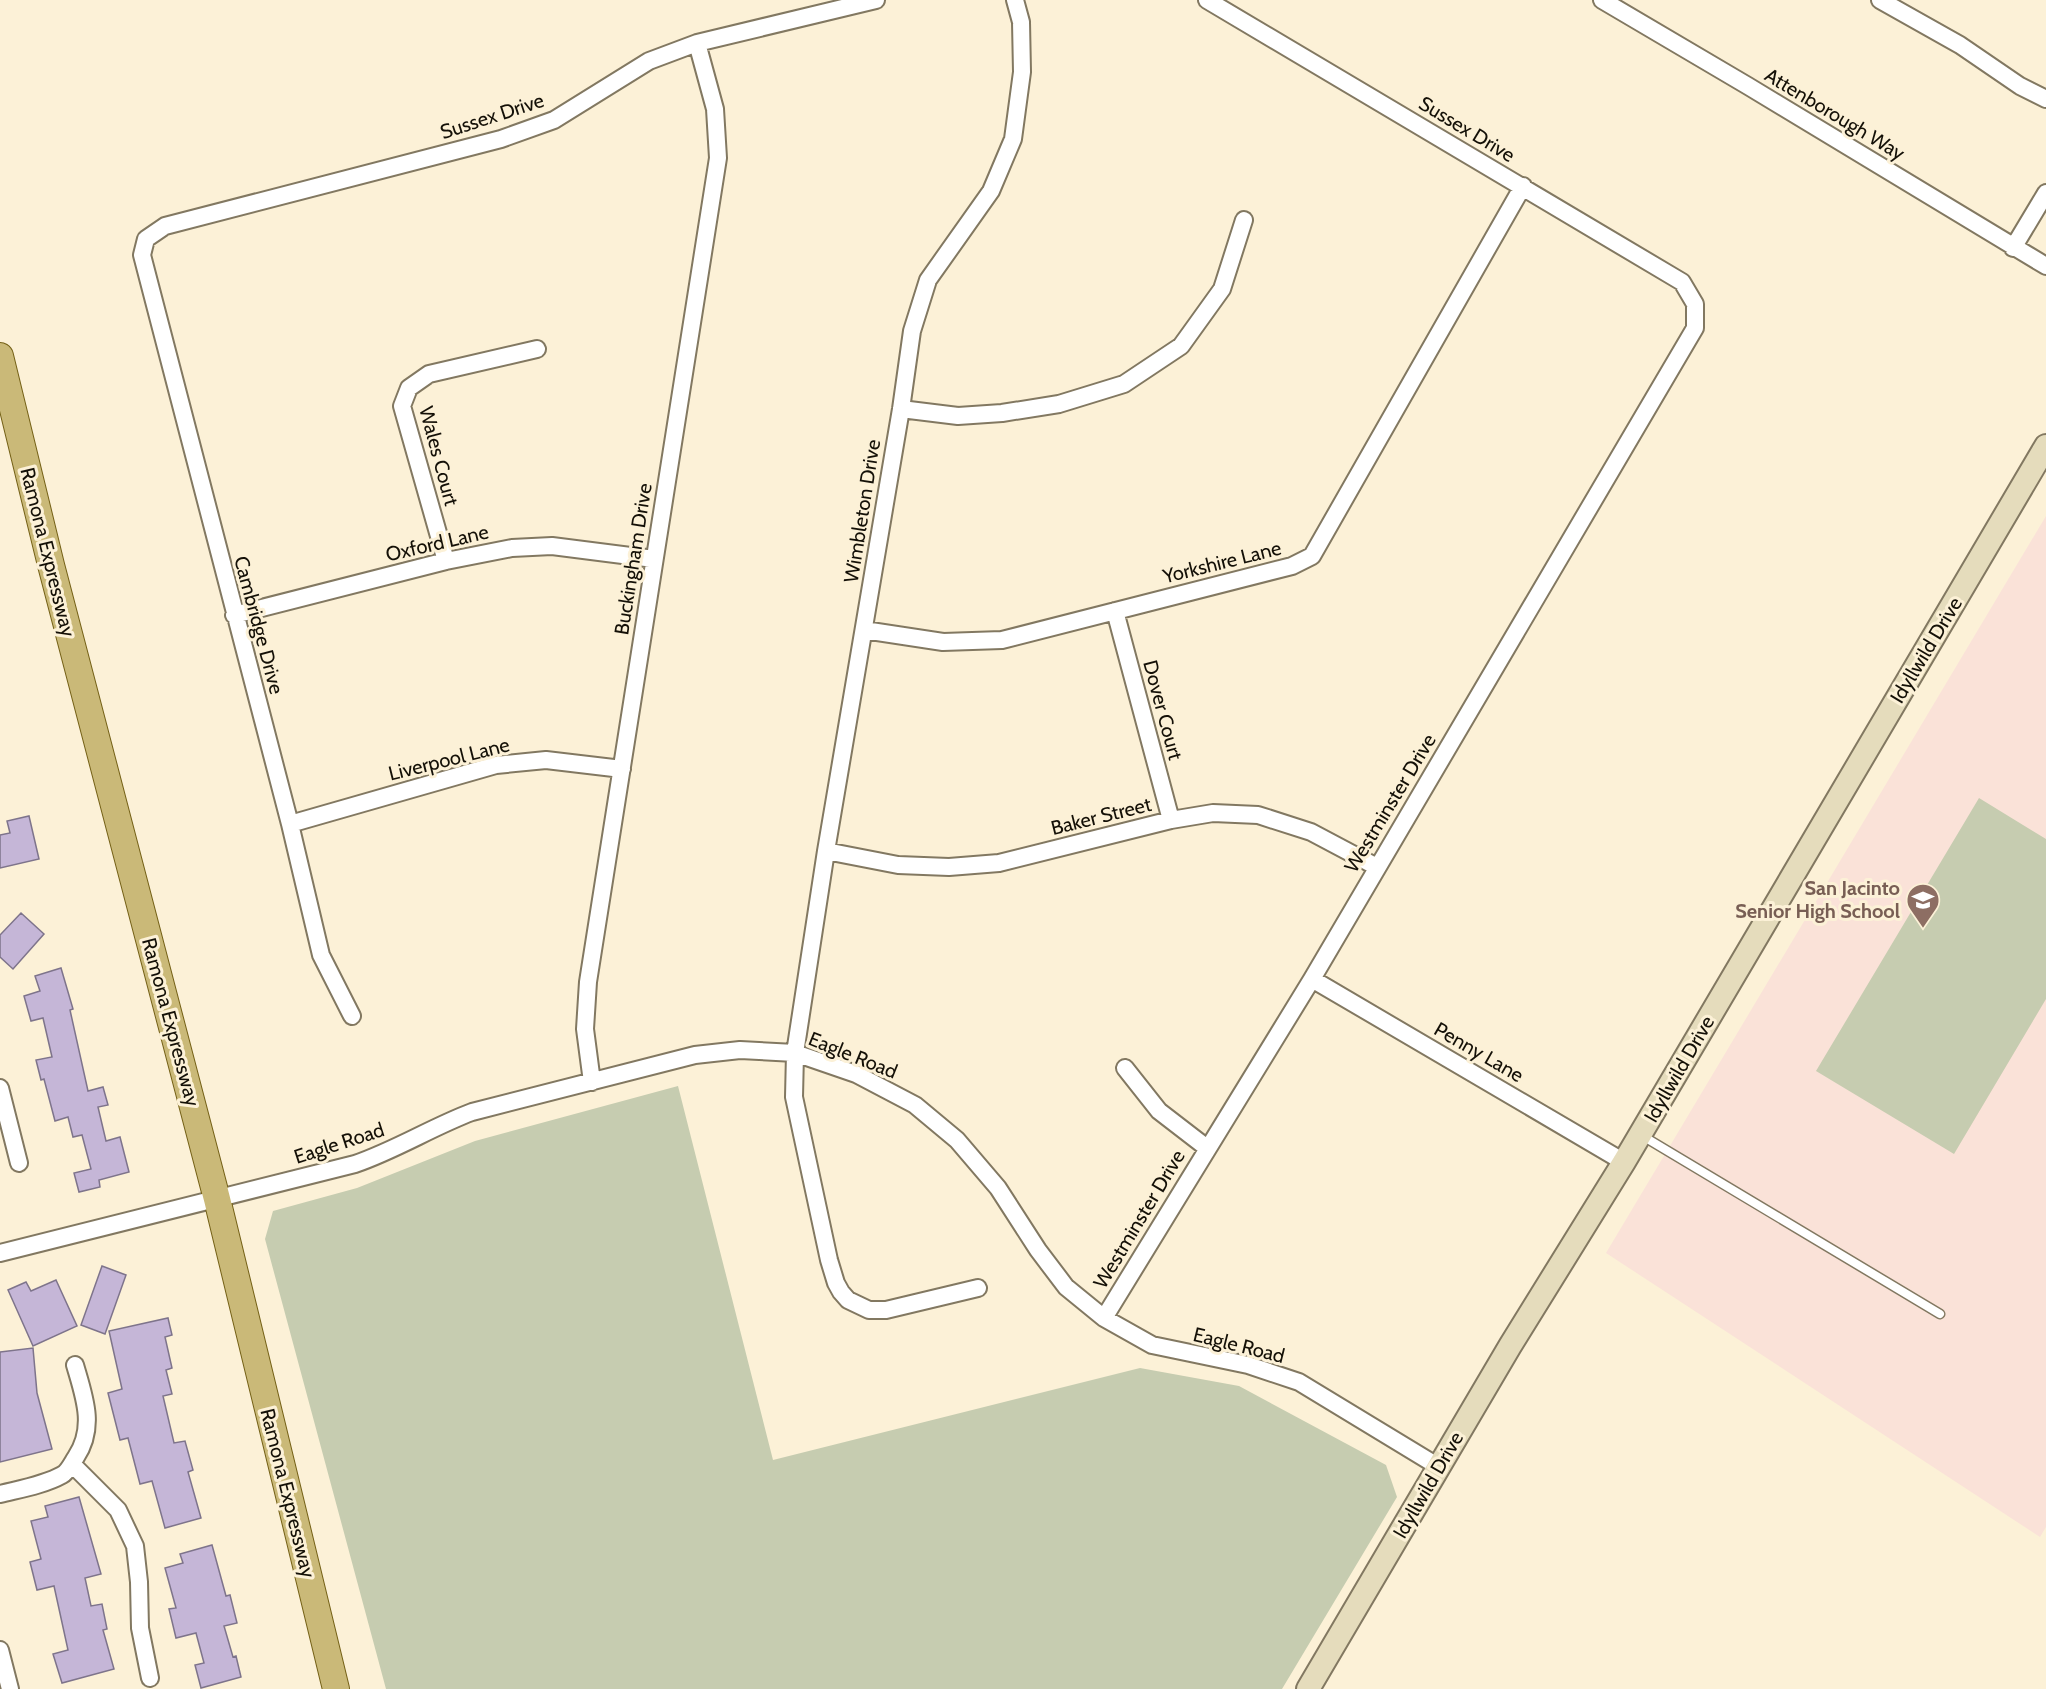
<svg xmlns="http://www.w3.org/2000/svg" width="2046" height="1689" viewBox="0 0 2046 1689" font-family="Cabin,sans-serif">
<rect width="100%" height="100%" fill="#fcf1d7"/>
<!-- education -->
<path fill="#fae2d8" d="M 2046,516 L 2046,1527 L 2040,1537 L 1606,1253 Z"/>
<!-- green -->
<path fill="#c6ccb0" d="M 1979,798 L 2046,839 L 2046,999 L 1954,1154 L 1816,1071 Z
M 678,1086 L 773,1460 L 1140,1368 L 1239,1386 L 1386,1465 L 1397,1497 L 1282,1689 L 386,1689 L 265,1239 L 273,1211 L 357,1188 L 475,1141 Z"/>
<!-- building -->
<path fill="#c5b6d7" stroke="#7e748b" stroke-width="1.5" d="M 29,816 L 39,859 L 0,868 L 0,835 L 10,833 L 7,821 Z
M 21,913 L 44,934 L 13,969 L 0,957 L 0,935 Z
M 61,968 L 73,1009 L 70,1010 L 88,1091 L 103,1087 L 108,1105 L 98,1107 L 106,1141 L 120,1137 L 129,1172 L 99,1180 L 100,1187 L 79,1192 L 74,1173 L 91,1169 L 82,1135 L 73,1137 L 68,1117 L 55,1121 L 44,1079 L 41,1080 L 36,1060 L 52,1057 L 43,1018 L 31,1021 L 24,996 L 40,991 L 35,976 Z
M 102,1266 L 126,1275 L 105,1334 L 81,1325 Z
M 56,1280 L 77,1326 L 33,1346 L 8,1290 L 26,1282 L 31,1291 Z
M 168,1318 L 172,1335 L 165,1337 L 172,1368 L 166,1370 L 172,1394 L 163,1396 L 174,1443 L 185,1441 L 193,1470 L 188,1472 L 201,1518 L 165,1528 L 152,1481 L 140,1484 L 128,1438 L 120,1440 L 108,1393 L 122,1389 L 109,1331 Z
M 33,1348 L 37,1393 L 52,1449 L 0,1462 L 0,1352 Z
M 79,1497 L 101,1574 L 85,1578 L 91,1606 L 102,1604 L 107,1629 L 103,1630 L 114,1669 L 62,1683 L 53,1654 L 68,1650 L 54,1586 L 37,1590 L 30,1562 L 41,1559 L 31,1521 L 48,1517 L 45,1506 Z
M 212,1545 L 226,1596 L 230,1595 L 237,1623 L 224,1626 L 233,1657 L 236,1656 L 241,1677 L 201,1688 L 195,1665 L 204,1663 L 196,1633 L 176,1638 L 169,1609 L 176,1608 L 165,1568 L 183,1563 L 180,1554 Z"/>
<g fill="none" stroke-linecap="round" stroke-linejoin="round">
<!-- lane casing -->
<g stroke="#827861" stroke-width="11">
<path id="lane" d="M 1641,1135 L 1940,1314"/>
</g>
<!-- street casing -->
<g stroke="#827861" stroke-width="20">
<path id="street" d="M 1602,0 L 1748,86 L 2046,266
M 1880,0 L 1960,45 L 2020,86 L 2046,99
M 2013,248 L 2046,193
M 901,409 L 958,416 L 1002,413 L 1059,404 L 1124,384 L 1181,346 L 1222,289 L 1244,220
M 446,561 L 402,406 L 409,388 L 429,374 L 537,349
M 1115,611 L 1171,820
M 234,615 L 446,561 L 512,548 L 552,546 L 654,559
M 864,630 L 943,642 L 1002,640 L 1292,566 L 1312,556 L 1523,186
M 290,824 L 496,765 L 546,760 L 622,769
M 826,851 L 898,865 L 949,867 L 999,863 L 1171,820 L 1213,813 L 1258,815 L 1311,832 L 1377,867
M 1312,979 L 1624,1162
M 352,1016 L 321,955 L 290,824 L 142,255 L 146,239 L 165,226 L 501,139 L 554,120 L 649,61 L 697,43 L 876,0
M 1125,1068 L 1159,1111 L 1207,1148
M 592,1082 L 585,1029 L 588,982 L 718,158 L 715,109 L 697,43
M 0,1088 L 19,1163
M 0,1253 L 355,1164 C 396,1150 432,1127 472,1112 L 695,1055 L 740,1050 L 795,1053 L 856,1074 L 915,1105 L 957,1140 L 998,1188 L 1038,1250 L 1066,1287 L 1104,1318 L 1152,1345 L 1248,1365 L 1299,1382 L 1439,1467
M 978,1288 L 886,1310 L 869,1310 L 848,1300 L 841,1292 L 836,1283 L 829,1260 L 794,1097 L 795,1053 L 826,851 L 901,409 L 912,331 L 928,280 L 991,191 L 1013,139 L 1022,72 L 1021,22 L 1015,0
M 1104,1318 L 1312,979 L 1695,328 L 1695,304 L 1682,282 L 1207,0
M 72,1464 L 118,1510 L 135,1546 L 139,1582 L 140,1628 L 150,1678
M 0,1494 C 20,1489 44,1485 62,1475 C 68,1472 72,1463 76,1457 C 96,1427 84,1396 75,1365
M 0,1650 L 10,1689"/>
</g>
<!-- secondary casing -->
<g stroke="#827861" stroke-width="26">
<path id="secondary" d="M 1308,1689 L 1510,1346 L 1624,1162 L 2046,446"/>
</g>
<!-- primary casing -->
<g stroke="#746016" stroke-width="28">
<path id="primary" d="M 0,356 L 51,565 L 217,1199 L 336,1689"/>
</g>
<!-- lane -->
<use href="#lane" stroke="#fff" stroke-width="8"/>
<!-- street -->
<use href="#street" stroke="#fff" stroke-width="16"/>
<!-- secondary -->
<use href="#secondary" stroke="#e5dcbc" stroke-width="22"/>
<!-- primary -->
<use href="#primary" stroke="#cab978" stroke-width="26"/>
</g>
<!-- icons -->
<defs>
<g id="school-pin" transform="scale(1.725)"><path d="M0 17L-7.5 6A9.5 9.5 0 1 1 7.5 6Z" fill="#8d6e63" stroke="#fcf1d7"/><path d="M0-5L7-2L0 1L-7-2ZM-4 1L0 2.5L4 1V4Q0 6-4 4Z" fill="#fff"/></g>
</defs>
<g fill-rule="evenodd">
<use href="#school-pin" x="1923" y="900"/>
</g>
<g text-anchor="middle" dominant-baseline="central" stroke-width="6" stroke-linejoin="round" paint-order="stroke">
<!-- street labels -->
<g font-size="20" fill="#141007" stroke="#fcf1d7">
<text transform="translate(1835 114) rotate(31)">Attenborough Way</text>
<text transform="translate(492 116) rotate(-18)">Sussex Drive</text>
<text transform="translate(1467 129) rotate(31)">Sussex Drive</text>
<text transform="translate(439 456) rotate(75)">Wales Court</text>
<text transform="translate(862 511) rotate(-81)">Wimbleton Drive</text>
<text transform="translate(437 543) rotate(-13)">Oxford Lane</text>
<text transform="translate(48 552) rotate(76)">Ramona Expressway</text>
<text transform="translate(633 559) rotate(-81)">Buckingham Drive</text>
<text transform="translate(1222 562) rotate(-14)">Yorkshire Lane</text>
<text transform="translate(259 625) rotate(75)">Cambridge Drive</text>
<text transform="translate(1926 650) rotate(-59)">Idyllwild Drive</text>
<text transform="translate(1163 710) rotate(75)">Dover Court</text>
<text transform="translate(449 759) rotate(-14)">Liverpool Lane</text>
<text transform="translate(1390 803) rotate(-59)">Westminster Drive</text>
<text transform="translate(1101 816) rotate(-14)">Baker Street</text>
<text transform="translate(171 1022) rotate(75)">Ramona Expressway</text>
<text transform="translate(1479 1052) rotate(30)">Penny Lane</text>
<text transform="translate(853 1055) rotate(22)">Eagle Road</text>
<text transform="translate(1679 1069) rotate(-60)">Idyllwild Drive</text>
<text transform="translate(339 1143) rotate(-18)">Eagle Road</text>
<text transform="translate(1139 1219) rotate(-59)">Westminster Drive</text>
<text transform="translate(1239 1345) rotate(14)">Eagle Road</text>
<text transform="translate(1428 1485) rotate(-60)">Idyllwild Drive</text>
<text transform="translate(288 1493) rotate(76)">Ramona Expressway</text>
</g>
<!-- education labels -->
<g font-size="20" font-weight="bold" fill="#785e54" stroke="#fcf1d7" text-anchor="end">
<text x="1900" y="888">San Jacinto<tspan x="1900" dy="23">Senior High School</tspan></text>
</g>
</g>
</svg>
